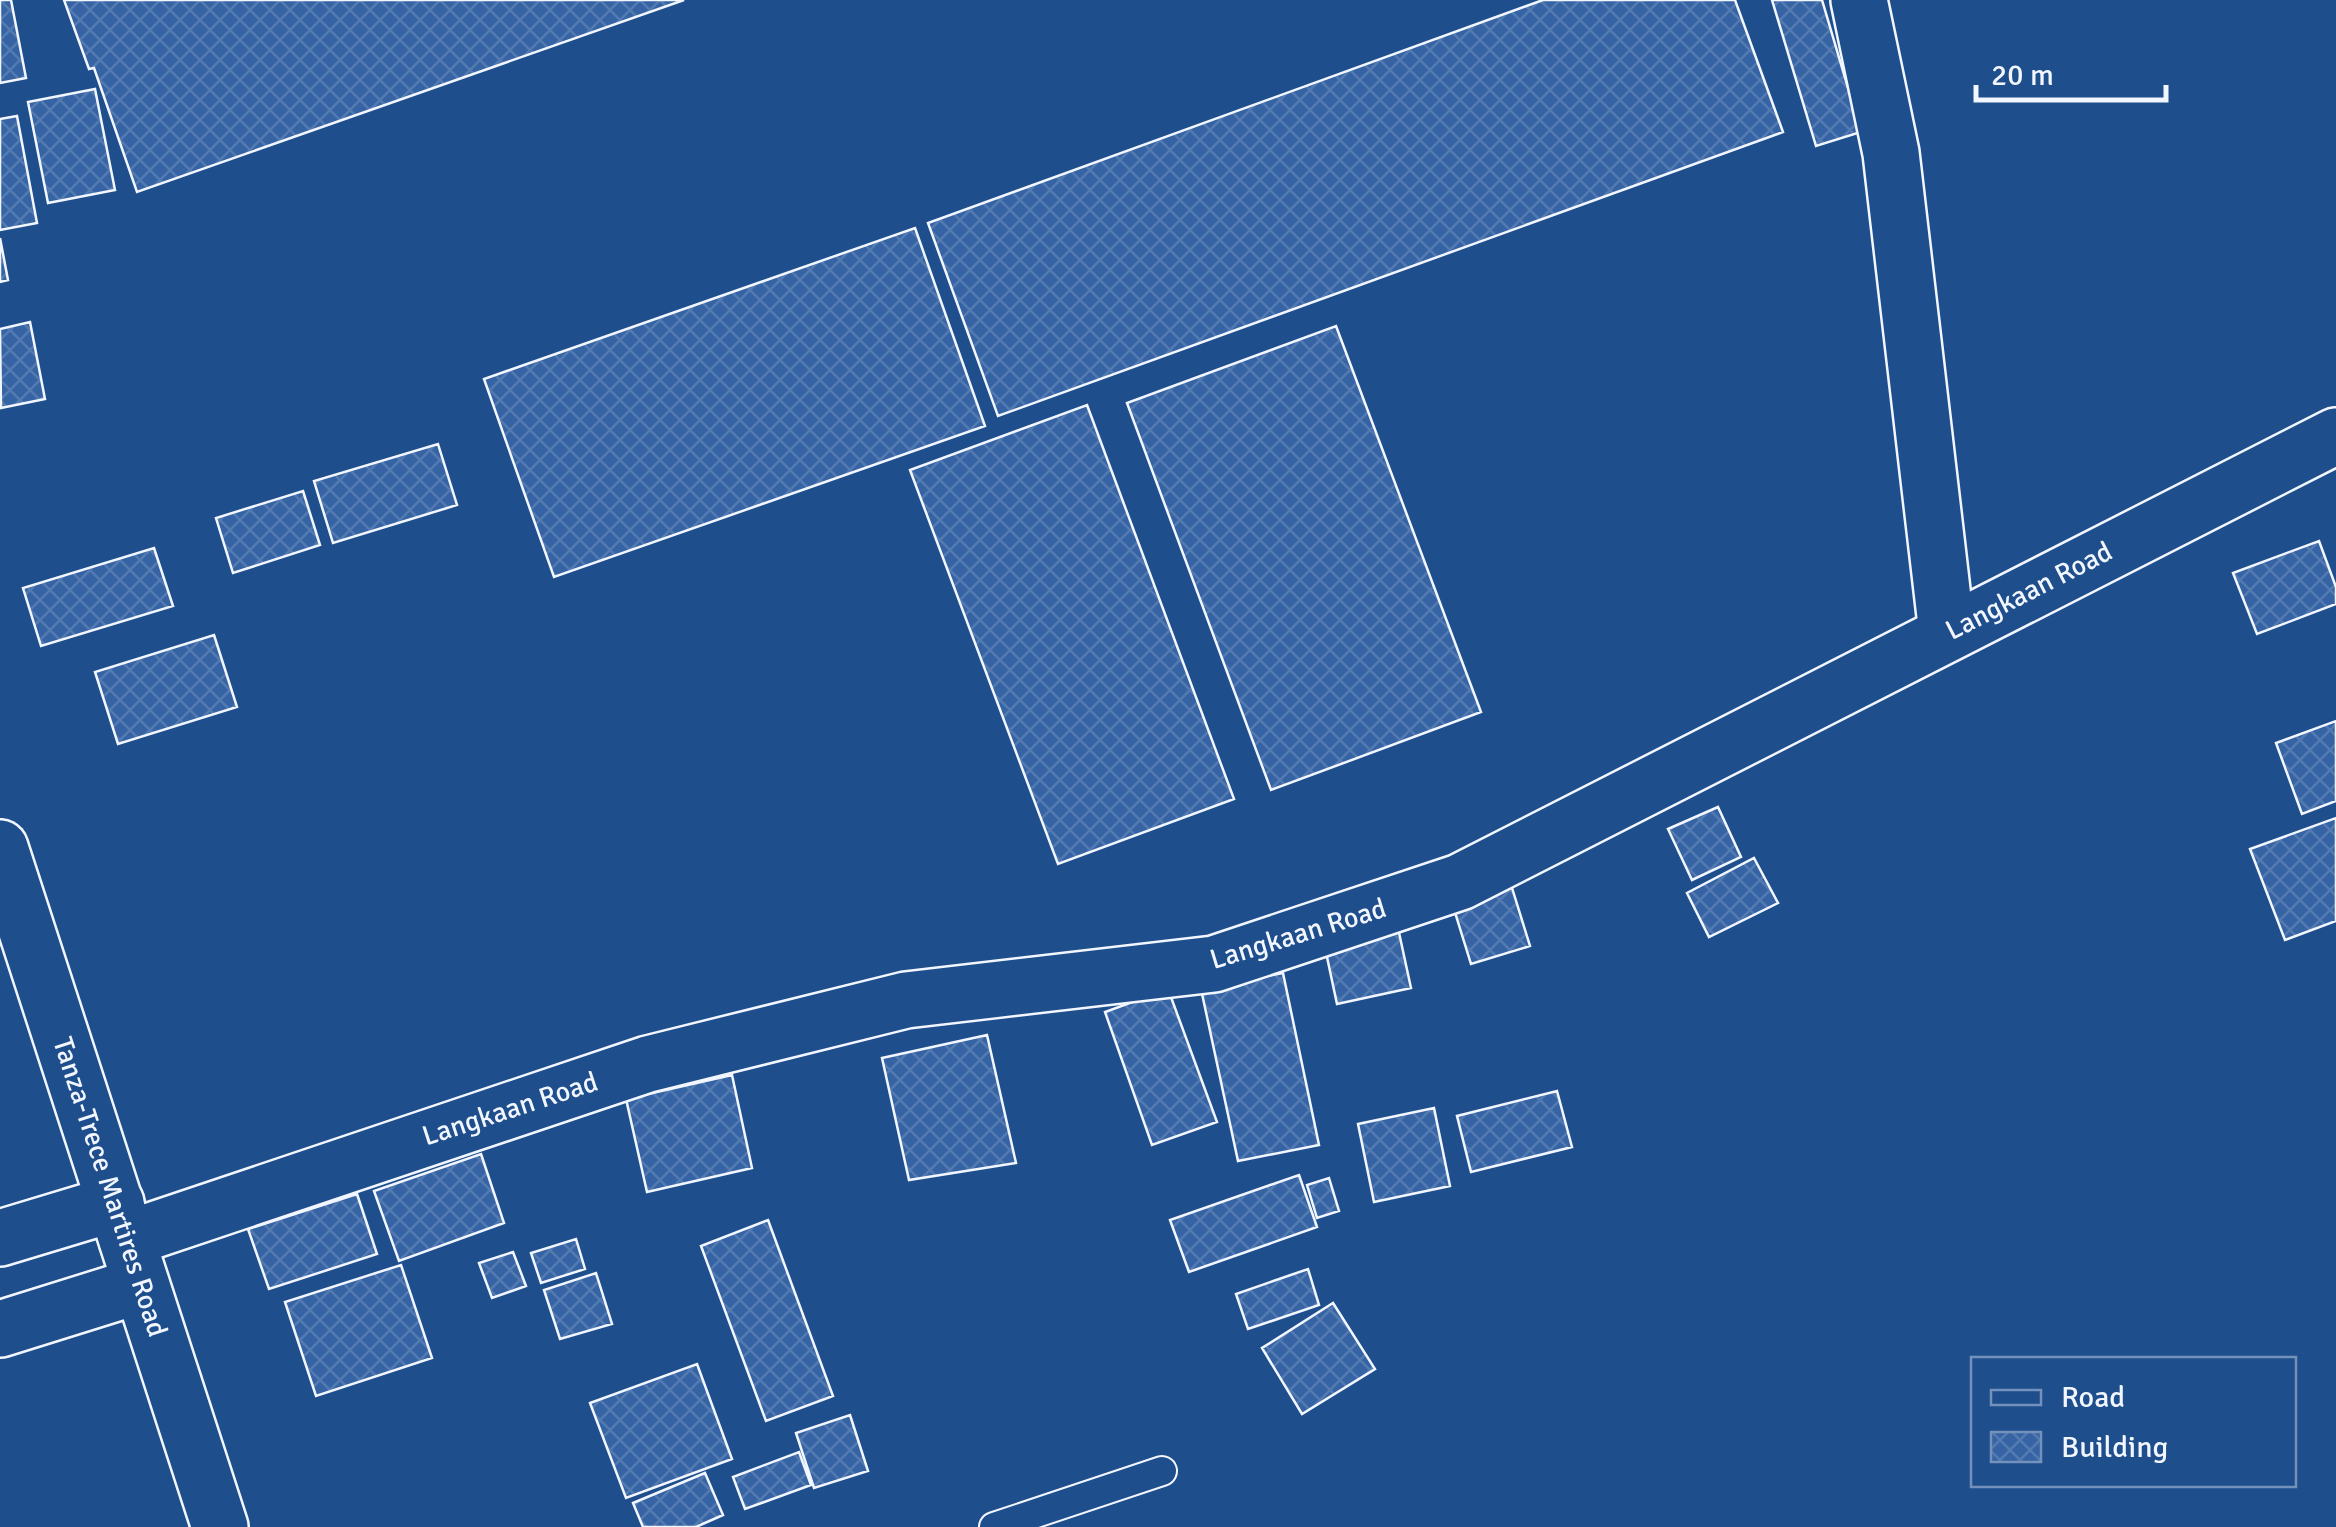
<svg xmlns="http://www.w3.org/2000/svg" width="2336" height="1527" viewBox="0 0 2336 1527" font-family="Signika,sans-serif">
<defs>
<pattern id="building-cross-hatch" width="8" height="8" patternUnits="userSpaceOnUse" patternTransform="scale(2.5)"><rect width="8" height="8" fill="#3563a3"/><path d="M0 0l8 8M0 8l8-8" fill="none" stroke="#537ab1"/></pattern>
</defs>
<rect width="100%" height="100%" fill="#1f4e8c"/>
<!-- building -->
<path fill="url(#building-cross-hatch)" stroke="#f2f6ff" stroke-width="2.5" d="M 0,0 L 11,0 L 26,78 L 0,83 Z
M 64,0 L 684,0 L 137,192 L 94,68 L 89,69 Z
M 1543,0 L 1735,0 L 1783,132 L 998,416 L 928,223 Z
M 1772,0 L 1822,0 L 1861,132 L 1816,146 Z
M 95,89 L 115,190 L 48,203 L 28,102 Z
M 17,116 L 37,223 L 0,230 L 0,119 Z
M 915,228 L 985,426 L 554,577 L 484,379 Z
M 0,238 L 8,280 L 0,282 Z
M 30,322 L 45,399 L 1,408 L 0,329 Z
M 1336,326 L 1481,712 L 1271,790 L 1127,403 Z
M 1087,405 L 1234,799 L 1058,864 L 910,470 Z
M 438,444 L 457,505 L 333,543 L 314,481 Z
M 303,491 L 320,545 L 233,573 L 216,518 Z
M 2319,541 L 2336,587 L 2336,604 L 2257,634 L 2233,573 Z
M 154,548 L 173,606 L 41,646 L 23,588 Z
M 214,635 L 237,707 L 118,744 L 95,672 Z
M 2336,721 L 2336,801 L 2302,814 L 2276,743 Z
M 1718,807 L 1741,857 L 1692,880 L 1668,829 Z
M 2336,818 L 2336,921 L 2285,940 L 2250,849 Z
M 1754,858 L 1778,903 L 1709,937 L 1687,893 Z
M 1508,875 L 1530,946 L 1471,964 L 1449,893 Z
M 1398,928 L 1411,988 L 1337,1004 L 1324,943 Z
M 1283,973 L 1319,1145 L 1238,1161 L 1201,989 Z
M 1168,989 L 1217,1122 L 1152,1145 L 1105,1012 Z
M 987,1035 L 1016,1163 L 909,1180 L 882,1058 Z
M 732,1075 L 752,1168 L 647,1192 L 626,1099 Z
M 1557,1091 L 1572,1147 L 1471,1172 L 1457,1116 Z
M 1434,1108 L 1450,1186 L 1374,1202 L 1358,1124 Z
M 481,1154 L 504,1223 L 399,1261 L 374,1191 Z
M 1299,1175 L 1317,1227 L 1189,1272 L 1170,1220 Z
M 1329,1178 L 1339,1211 L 1317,1218 L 1307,1185 Z
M 357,1194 L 377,1254 L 269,1289 L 248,1229 Z
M 768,1220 L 833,1396 L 766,1421 L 701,1246 Z
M 576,1239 L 585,1269 L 541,1283 L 531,1253 Z
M 513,1252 L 526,1286 L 492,1298 L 479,1263 Z
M 401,1265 L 432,1358 L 316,1396 L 285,1302 Z
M 1308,1269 L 1319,1305 L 1248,1329 L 1236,1294 Z
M 596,1273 L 612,1324 L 560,1339 L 544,1290 Z
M 1333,1303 L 1375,1369 L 1302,1414 L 1262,1348 Z
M 697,1364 L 732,1459 L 626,1498 L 590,1403 Z
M 850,1415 L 868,1471 L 814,1488 L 796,1433 Z
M 799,1452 L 811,1485 L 745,1509 L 733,1477 Z
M 705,1473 L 723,1515 L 696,1527 L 643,1527 L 633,1503 Z"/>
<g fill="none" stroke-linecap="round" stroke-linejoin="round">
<!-- lane casing -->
<g stroke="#f2f6ff" stroke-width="32">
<path id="lane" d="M 994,1527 L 1162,1471"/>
</g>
<!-- street casing -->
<g stroke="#f2f6ff" stroke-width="60">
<path id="street" d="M 1859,0 L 1891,153 L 1947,633"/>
</g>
<!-- secondary casing -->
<g stroke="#f2f6ff" stroke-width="60">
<path id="secondary" d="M 0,1238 L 116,1203
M 127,1239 L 648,1064 L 906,1000 L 1214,964 L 1460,882 L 2336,436
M 0,1329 L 141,1285"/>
</g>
<!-- primary casing -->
<g stroke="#f2f6ff" stroke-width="60">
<path id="primary" d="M 0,848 L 220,1527"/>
</g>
<!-- lane -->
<use href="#lane" stroke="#1f4e8c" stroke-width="28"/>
<!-- street -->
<use href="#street" stroke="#1f4e8c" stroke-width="55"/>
<!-- secondary -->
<use href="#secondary" stroke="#1f4e8c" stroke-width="55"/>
<!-- primary -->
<use href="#primary" stroke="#1f4e8c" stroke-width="55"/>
</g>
<g text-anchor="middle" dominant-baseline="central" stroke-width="8" stroke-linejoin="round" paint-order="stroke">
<!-- street labels -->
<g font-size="28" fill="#f2f6ff" stroke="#1f4e8c">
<text transform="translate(2029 591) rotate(-27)">Langkaan Road</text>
<text transform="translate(1298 934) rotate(-17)">Langkaan Road</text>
<text transform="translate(510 1109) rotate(-18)">Langkaan Road</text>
<text transform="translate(110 1187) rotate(72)">Tanza-Trece Martires Road</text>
</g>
</g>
<!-- legend -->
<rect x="1971" y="1357" width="325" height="130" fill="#1f4e8c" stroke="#7391ba" stroke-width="2.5"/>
<rect x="1991" y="1390" width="50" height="15" fill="#1f4e8c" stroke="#7391ba" stroke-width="2.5"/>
<text x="2061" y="1407" font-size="30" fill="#f2f6ff">Road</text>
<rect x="1991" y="1432" width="50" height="30" fill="url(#building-cross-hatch)" stroke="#7391ba" stroke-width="2.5"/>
<text x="2061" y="1457" font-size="30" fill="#f2f6ff">Building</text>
<!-- scale -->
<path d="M1976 85v15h190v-15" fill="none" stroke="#f2f6ff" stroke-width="5"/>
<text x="1991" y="85" font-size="30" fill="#f2f6ff" stroke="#1f4e8c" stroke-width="8" paint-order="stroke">20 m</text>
</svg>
